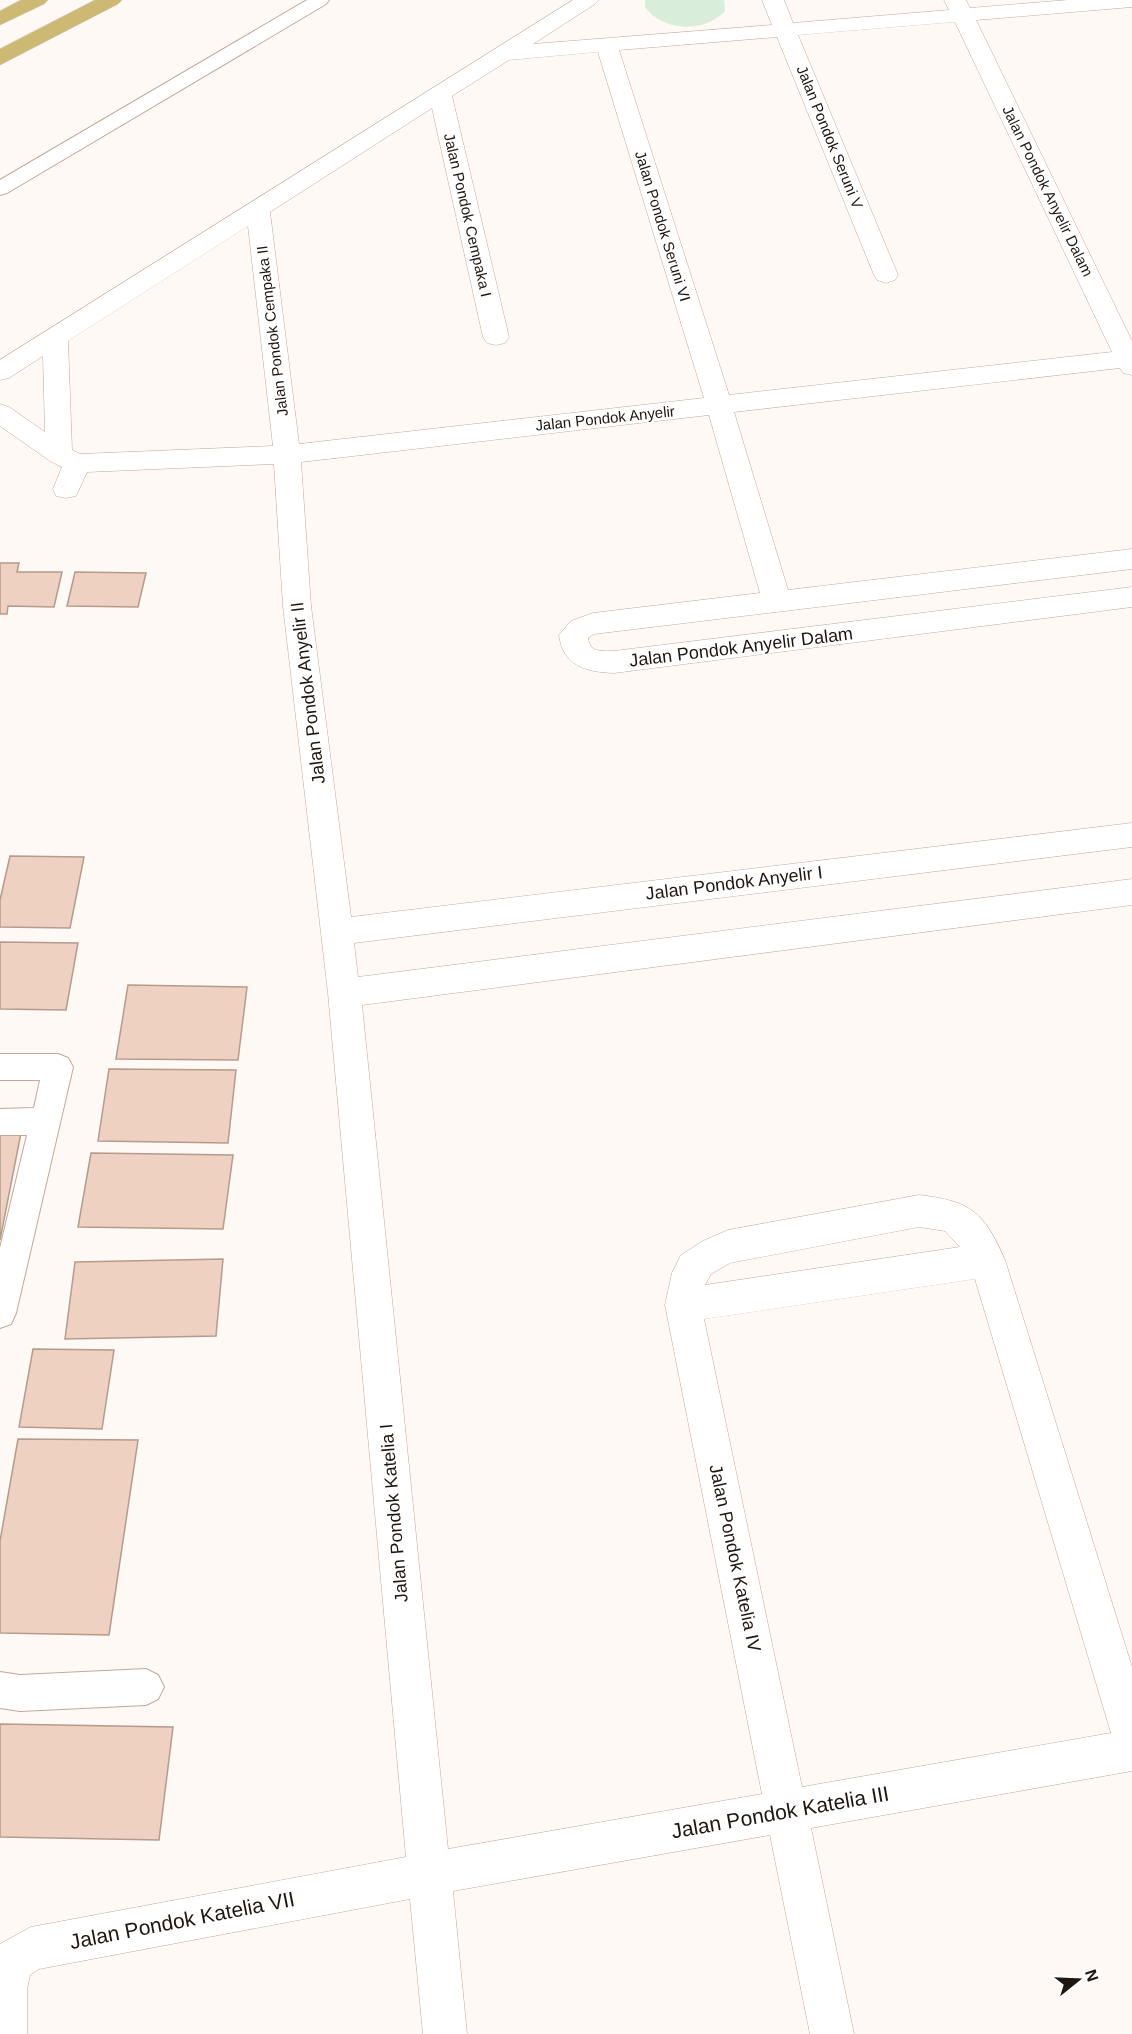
<svg xmlns="http://www.w3.org/2000/svg" width="1132" height="2034" viewBox="0 0 1132 2034" font-family="Arial,sans-serif">
<rect width="100%" height="100%" fill="#fff9f6"/>
<!-- green -->
<path fill="#d8edda" d="M 645,0 L 724,0 L 725,11 C 705,33 663,32 645,7 Z"/>
<!-- building -->
<path fill="#eed1c0" stroke="#b49b8b" stroke-width="1.5" d="M 0,563 L 19,563 L 17,572 L 62,572 L 54,607 L 8,606 L 7,614 L 0,614 Z
M 75,572 L 146,573 L 138,607 L 67,606 Z
M 10,856 L 84,857 L 70,928 L 0,927 L 0,900 Z
M 0,942 L 78,943 L 66,1010 L 0,1009 Z
M 128,985 L 247,987 L 238,1060 L 116,1059 Z
M 109,1069 L 236,1070 L 228,1143 L 98,1141 Z
M 0,1133 L 21,1133 L 0,1240 Z
M 91,1153 L 233,1155 L 223,1229 L 78,1227 Z
M 223,1259 L 216,1336 L 65,1339 L 75,1262 Z
M 33,1349 L 114,1350 L 102,1429 L 19,1427 Z
M 18,1439 L 138,1440 L 109,1635 L 0,1633 L 0,1541 Z
M 0,1724 L 173,1727 L 159,1840 L 0,1837 Z"/>
<g fill="none" stroke-linecap="round" stroke-linejoin="round">
<!-- lane casing -->
<g stroke="#c2a898" stroke-width="2">
<path id="lane" d="M 307,0 L 329,0 L 326,4 L 7,193 L 0,195 L 0,180 Z
M 0,1054 L 58,1054 L 68,1058 L 73,1067 L 16,1313 L 11,1324 L 0,1328 L 0,1248 L 27,1135 L 0,1135 L 0,1109 L 34,1108 L 40,1080 L 0,1080 Z
M 146,1669 L 158,1675 L 164,1687 L 158,1699 L 146,1705 L 20,1711 L 0,1708 L 0,1672 L 20,1675 Z"/>
</g>
<!-- street casing -->
<g stroke="#c2a898" stroke-width="1">
<path id="street" d="M 573,0 L 599,0 L 595,4 L 533,44 L 772,25 L 762,0 L 784,0 L 793,23 L 949,10 L 944,0 L 966,0 L 970,8 L 1068,0 L 1132,0 L 1132,7 L 976,20 L 1132,341 L 1132,375 L 1123,373 L 1120,368 L 734,412 L 788,590 L 1132,549 L 1132,569 L 594,634 L 588,638 C 590,653 602,651 614,651 L 1132,587 L 1132,607 L 614,673 C 586,672 563,666 559,635 L 571,621 L 593,613 L 760,593 L 709,415 L 301,462 L 311,606 L 351,917 L 1132,823 L 1132,847 L 354,943 L 358,977 L 1132,879 L 1132,905 L 362,1005 L 448,1849 L 762,1794 L 665,1305 L 672,1273 L 681,1255 L 703,1241 L 728,1230 L 919,1195 C 971,1201 984,1212 1005,1260 L 1132,1667 L 1132,1771 L 811,1828 L 854,2034 L 810,2034 L 770,1835 L 453,1891 L 467,2034 L 423,2034 L 410,1899 L 39,1969 L 30,1975 L 27,1989 L 27,2034 L 0,2034 L 0,1944 L 31,1927 L 406,1857 L 328,993 L 283,606 L 274,464 L 87,472 L 76,496 L 66,498 L 56,496 L 53,489 L 62,467 L 50,461 L 0,426 L 0,404 L 9,407 L 45,432 L 43,356 L 9,378 L 0,380 L 0,360 ZM 955,22 L 1112,352 L 729,395 L 619,50 L 777,37 L 874,275 L 877,280 L 886,283 L 895,280 L 898,275 L 798,35 ZM 598,52 L 704,398 L 299,444 L 270,212 L 432,108 L 483,337 L 487,343 L 496,345 L 505,343 L 509,337 L 452,96 L 509,60 ZM 248,226 L 273,446 L 80,454 L 72,450 L 68,341 ZM 919,1227 L 945,1231 L 960,1247 L 705,1285 L 711,1274 L 730,1263 ZM 975,1279 L 1111,1733 L 802,1787 L 704,1319 Z"/>
</g>
<!-- primary casing -->
<g stroke="#d7d5d4" stroke-width="1">
<path id="primary" d="M 21,0 L 48,0 L 44,4 L 0,25 L 0,11 Z
M 95,0 L 122,0 L 118,4 L 0,65 L 0,49 Z"/>
</g>
<!-- lane -->
<use href="#lane" fill="#fff" fill-rule="evenodd"/>
<!-- street -->
<use href="#street" fill="#fff" fill-rule="evenodd"/>
<!-- primary -->
<use href="#primary" fill="#cdb973" fill-rule="evenodd"/>
</g>
<g text-anchor="middle" dominant-baseline="central" stroke-width="4.5" stroke-linejoin="round" paint-order="stroke">
<!-- far-street labels -->
<g font-size="15" fill="#1f1610" stroke="#fff">
<text transform="translate(830 137) rotate(68)">Jalan Pondok Seruni V</text>
<text transform="translate(1048 191) rotate(64)">Jalan Pondok Anyelir Dalam</text>
<text transform="translate(468 215) rotate(77)">Jalan Pondok Cempaka I</text>
<text transform="translate(663 226) rotate(73)">Jalan Pondok Seruni VI</text>
<text transform="translate(272 331) rotate(-97)">Jalan Pondok Cempaka II</text>
<text transform="translate(605 418) rotate(-6)">Jalan Pondok Anyelir</text>
</g>
<!-- street labels -->
<g font-size="18" fill="#1f1610" stroke="#fff">
<text transform="translate(741 647) rotate(-7)">Jalan Pondok Anyelir Dalam</text>
<text transform="translate(308 693) rotate(-97)">Jalan Pondok Anyelir II</text>
<text transform="translate(734 883) rotate(-7)">Jalan Pondok Anyelir I</text>
<text transform="translate(394 1513) rotate(-95)">Jalan Pondok Katelia I</text>
<text transform="translate(735 1558) rotate(78)">Jalan Pondok Katelia IV</text>
</g>
<!-- near-street labels -->
<g font-size="21" fill="#1f1610" stroke="#fff">
<text transform="translate(780 1812) rotate(-10)">Jalan Pondok Katelia III</text>
<text transform="translate(182 1920) rotate(-11)">Jalan Pondok Katelia VII</text>
</g>
</g>
<!-- north arrow -->
<g transform="translate(1078 1980) rotate(72)" stroke="#ffffff" stroke-width="4.5" paint-order="stroke">
<path d="M0-4.5L10 22L0 15L-10 22Z" fill="#1f1610"/>
<text y="-9" font-size="16" font-weight="bold" text-anchor="middle" fill="#1f1610">N</text>
</g>
</svg>
